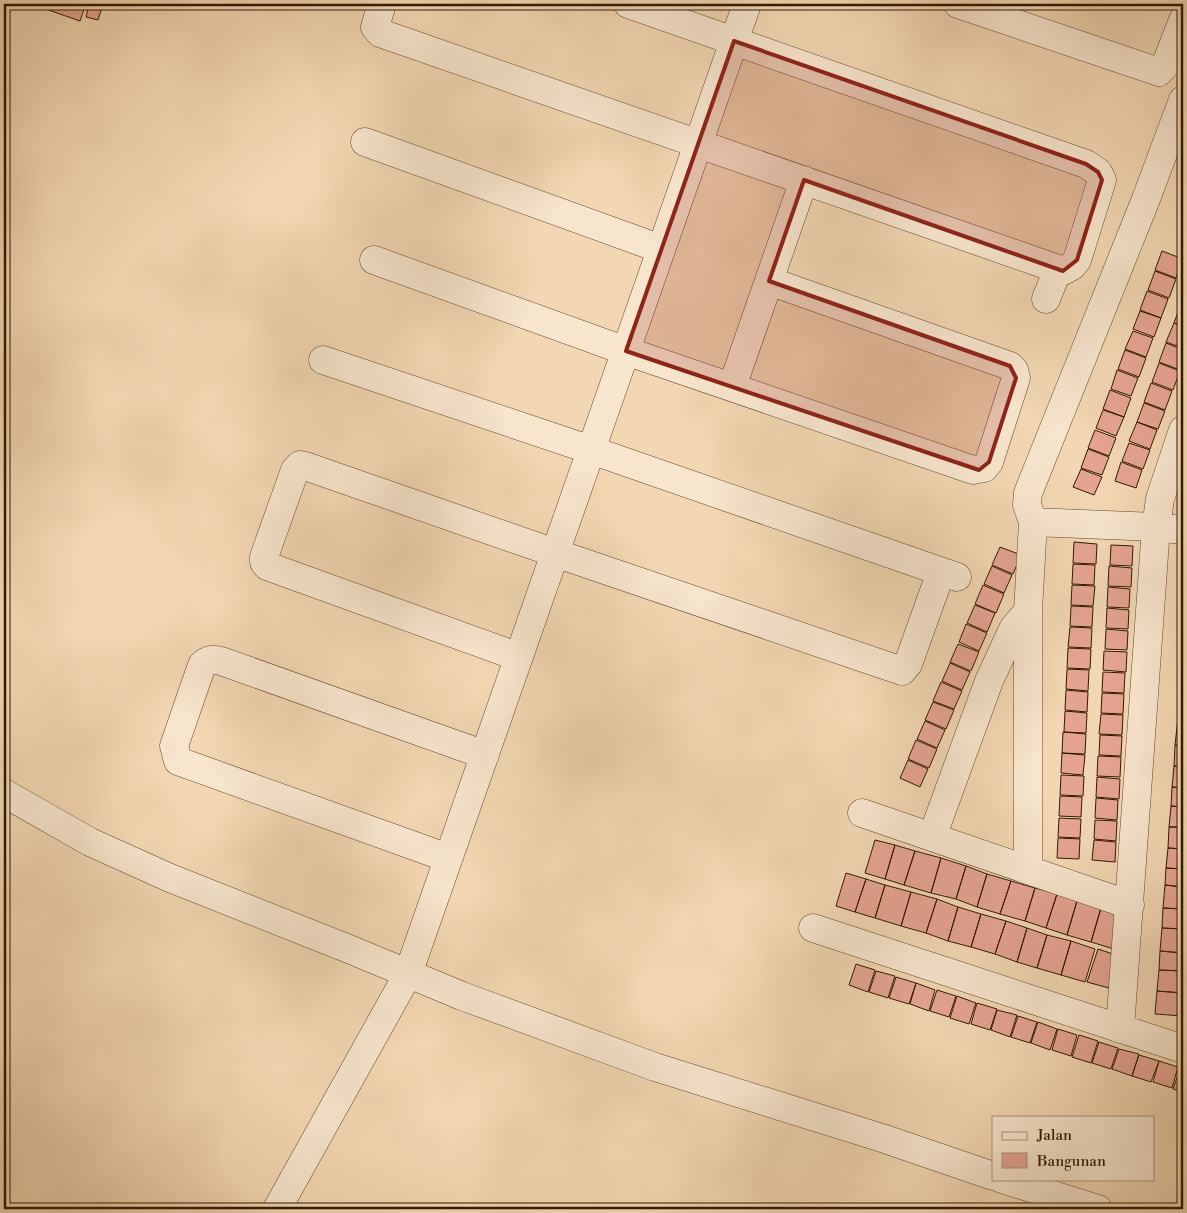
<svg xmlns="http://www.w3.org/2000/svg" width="1187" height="1213" viewBox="0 0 1187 1213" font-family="'Libre Bodoni',serif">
<rect width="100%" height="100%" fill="#f2d7b2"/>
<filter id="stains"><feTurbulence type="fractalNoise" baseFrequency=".004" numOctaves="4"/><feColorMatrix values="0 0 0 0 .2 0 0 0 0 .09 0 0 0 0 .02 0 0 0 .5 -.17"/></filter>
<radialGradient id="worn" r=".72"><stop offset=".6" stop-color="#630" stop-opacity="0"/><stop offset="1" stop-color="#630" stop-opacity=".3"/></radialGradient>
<!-- building -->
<path fill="#e5a492" stroke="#311900" d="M 31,4 L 86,4 L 80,21 Z
M 89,4 L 103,4 L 98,20 L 86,17 Z
M 1162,251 L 1183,259 L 1176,278 L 1155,270 Z
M 1155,271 L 1176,279 L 1169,298 L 1148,290 Z
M 1147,291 L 1168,299 L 1161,318 L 1140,310 Z
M 1181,304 L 1183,305 L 1183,326 L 1174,323 Z
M 1140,311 L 1161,318 L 1154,337 L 1133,329 Z
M 1174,323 L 1183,327 L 1183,348 L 1166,342 Z
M 1133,331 L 1153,338 L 1146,357 L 1125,349 Z
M 1166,343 L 1183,350 L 1183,361 L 1180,370 L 1159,362 Z
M 1125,350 L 1146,358 L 1139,377 L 1118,369 Z
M 1159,363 L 1180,371 L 1173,390 L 1152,382 Z
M 1117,370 L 1138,378 L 1131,396 L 1111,389 Z
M 1151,383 L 1172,391 L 1165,410 L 1144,402 Z
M 1110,390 L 1131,398 L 1124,417 L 1103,409 Z
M 1144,403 L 1165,411 L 1158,429 L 1137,422 Z
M 1103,410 L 1124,417 L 1116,436 L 1096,428 Z
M 1137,422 L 1157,430 L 1150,449 L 1129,441 Z
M 1095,430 L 1116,438 L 1109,456 L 1088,448 Z
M 1129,443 L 1150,450 L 1143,469 L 1122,461 Z
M 1088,449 L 1109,457 L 1102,475 L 1081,468 Z
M 1121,462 L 1142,470 L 1136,488 L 1115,481 Z
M 1081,469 L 1102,477 L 1094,495 L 1073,487 Z
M 1074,542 L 1097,544 L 1096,564 L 1073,563 Z
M 1111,545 L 1133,546 L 1132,566 L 1110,565 Z
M 1000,547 L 1021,555 L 1013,574 L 992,565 Z
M 1073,564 L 1095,565 L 1094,585 L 1072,584 Z
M 992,566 L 1012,575 L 1004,593 L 984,584 Z
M 1109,566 L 1132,568 L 1131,587 L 1108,586 Z
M 983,585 L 1004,594 L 996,613 L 975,604 Z
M 1072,585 L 1095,586 L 1093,606 L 1071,605 Z
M 1108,587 L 1130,589 L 1129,608 L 1107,607 Z
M 975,605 L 995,613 L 987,632 L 967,623 Z
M 1071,606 L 1093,607 L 1092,627 L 1070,626 Z
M 1107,608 L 1129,610 L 1128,629 L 1106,628 Z
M 966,624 L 987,633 L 979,651 L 959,642 Z
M 1070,627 L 1092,628 L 1091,648 L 1068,647 Z
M 1106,629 L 1128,631 L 1127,650 L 1105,649 Z
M 958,644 L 979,652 L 971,671 L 950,662 Z
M 1068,648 L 1091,649 L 1090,669 L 1067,668 Z
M 1104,651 L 1127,652 L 1126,672 L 1103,670 Z
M 950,663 L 970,672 L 962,690 L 942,681 Z
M 1181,666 L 1183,666 L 1183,685 L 1180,685 Z
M 1067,669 L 1089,670 L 1088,691 L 1066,689 Z
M 1103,672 L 1125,673 L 1124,693 L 1102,692 Z
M 941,682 L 962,691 L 954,709 L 933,701 Z
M 1180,685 L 1183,685 L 1183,707 L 1179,706 Z
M 1066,690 L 1088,692 L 1087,712 L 1065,710 Z
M 1102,693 L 1124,694 L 1123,714 L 1101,713 Z
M 933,702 L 954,710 L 946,729 L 925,720 Z
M 1179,706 L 1183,707 L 1183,727 L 1177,727 Z
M 1065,711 L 1087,713 L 1086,733 L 1064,732 Z
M 1101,714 L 1123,715 L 1122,735 L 1099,734 Z
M 925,721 L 945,730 L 937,748 L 917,739 Z
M 1177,727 L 1183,727 L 1183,746 L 1175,745 Z
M 1063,732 L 1086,734 L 1085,754 L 1062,753 Z
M 1100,735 L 1122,736 L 1121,756 L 1099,755 Z
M 916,740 L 937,749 L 929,768 L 908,759 Z
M 1175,745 L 1183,746 L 1183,767 L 1174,766 Z
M 1062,753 L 1085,755 L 1083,775 L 1061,773 Z
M 1098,756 L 1121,757 L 1120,777 L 1097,776 Z
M 908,760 L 928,769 L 920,787 L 900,778 Z
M 1174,766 L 1183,767 L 1183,788 L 1172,787 Z
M 1061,775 L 1084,776 L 1083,796 L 1060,795 Z
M 1097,777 L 1120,779 L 1119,799 L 1096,797 Z
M 1172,787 L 1183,788 L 1183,807 L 1171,806 Z
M 1060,796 L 1082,797 L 1081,817 L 1059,816 Z
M 1096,798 L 1118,800 L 1117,820 L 1095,818 Z
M 1171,806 L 1183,807 L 1183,827 L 1169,827 Z
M 1059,818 L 1081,819 L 1080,838 L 1058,837 Z
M 1095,820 L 1117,821 L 1116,841 L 1094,839 Z
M 1169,827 L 1183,827 L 1183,849 L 1168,848 Z
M 1058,838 L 1080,839 L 1079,859 L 1057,858 Z
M 875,840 L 895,845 L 885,879 L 865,873 Z
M 1094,840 L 1116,842 L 1115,862 L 1092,860 Z
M 895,845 L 915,851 L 904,885 L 885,879 Z
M 1168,848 L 1183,849 L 1183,869 L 1166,868 Z
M 915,851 L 941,858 L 931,893 L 904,885 Z
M 941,858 L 966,866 L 956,899 L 931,893 Z
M 966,866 L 987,874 L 977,907 L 956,899 Z
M 1166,868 L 1183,869 L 1183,887 L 1165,885 Z
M 846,873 L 866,879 L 855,912 L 836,906 Z
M 987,874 L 1011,881 L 1000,914 L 977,907 Z
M 866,879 L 885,885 L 875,918 L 855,912 Z
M 1011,881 L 1035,888 L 1025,921 L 1000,914 Z
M 885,885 L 911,892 L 901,926 L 875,918 Z
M 1165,885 L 1183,887 L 1183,909 L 1163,908 Z
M 1035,888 L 1057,894 L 1046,928 L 1025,921 Z
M 911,892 L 937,899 L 926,933 L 901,926 Z
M 1057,894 L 1077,901 L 1067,935 L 1046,928 Z
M 937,899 L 958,907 L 948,941 L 926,933 Z
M 1077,901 L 1101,908 L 1091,942 L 1067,935 Z
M 958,907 L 981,914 L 971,947 L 948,941 Z
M 1101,908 L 1124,916 L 1114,949 L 1091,942 Z
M 1163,908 L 1183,909 L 1183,929 L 1162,928 Z
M 981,914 L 1006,921 L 995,954 L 971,947 Z
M 1006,921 L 1027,928 L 1017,962 L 995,954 Z
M 1027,928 L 1047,935 L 1037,968 L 1017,962 Z
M 1162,928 L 1183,929 L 1183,953 L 1160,951 Z
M 1047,935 L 1071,941 L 1061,975 L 1037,968 Z
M 1071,941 L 1095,949 L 1085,982 L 1061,975 Z
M 1098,949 L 1119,956 L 1109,988 L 1087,982 Z
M 1160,951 L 1183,953 L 1183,971 L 1159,970 Z
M 856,964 L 875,970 L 868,992 L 849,985 Z
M 1159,970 L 1183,971 L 1183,993 L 1157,991 Z
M 876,971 L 895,976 L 888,998 L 869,992 Z
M 896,977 L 916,983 L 909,1004 L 889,998 Z
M 916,983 L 935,990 L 929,1011 L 910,1004 Z
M 937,990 L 956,996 L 949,1017 L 930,1011 Z
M 1157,991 L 1183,993 L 1183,1016 L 1155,1014 Z
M 957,996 L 976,1003 L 969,1024 L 950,1018 Z
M 977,1003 L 997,1009 L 990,1030 L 971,1024 Z
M 997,1010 L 1017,1015 L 1010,1037 L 991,1030 Z
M 1018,1016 L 1037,1022 L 1030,1043 L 1011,1037 Z
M 1038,1022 L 1057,1029 L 1050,1050 L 1031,1043 Z
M 1058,1029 L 1077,1035 L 1071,1056 L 1052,1050 Z
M 1079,1035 L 1098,1041 L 1091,1063 L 1072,1057 Z
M 1099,1042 L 1118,1048 L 1111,1069 L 1092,1063 Z
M 1119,1049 L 1139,1054 L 1132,1076 L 1112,1069 Z
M 1139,1055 L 1159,1061 L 1151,1082 L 1132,1076 Z
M 1159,1061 L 1178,1067 L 1172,1088 L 1153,1082 Z
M 1180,1068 L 1183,1069 L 1183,1092 L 1173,1089 Z"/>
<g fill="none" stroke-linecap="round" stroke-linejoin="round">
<!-- minor casing -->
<g stroke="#61482c" stroke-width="29">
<path id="minor" d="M 382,4 L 375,27 L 380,33 L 1058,269 L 1063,271 L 1072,266 L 1077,260 L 1102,180 L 1098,172 L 1086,164 L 628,4
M 958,4 L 1159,72 L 1166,64 L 1183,20
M 365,142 L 661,249
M 374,260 L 626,351 L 973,470 L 984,468 L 989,462 L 1016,378 L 1014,370 L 1010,366 L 769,281
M 1046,299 L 1058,269
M 323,360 L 591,450 L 957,577
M 732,387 L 804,180
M 1033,522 L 1156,527 L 1183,530
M 519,657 L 267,566 L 264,562 L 264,557 L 295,470 L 300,465 L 305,466 L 555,553 L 902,671 L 908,664 L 941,572
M 4,793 L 90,842 L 170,878 L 349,949 L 462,996 L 655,1067 L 882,1138 L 993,1176
M 862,813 L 1130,905
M 932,837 L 989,681 L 1013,629 L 1028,611
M 448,858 L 178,761 L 174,746 L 202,665 C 208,659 213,659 221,661 L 485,755
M 1028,870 L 1028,611 L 1033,522 L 1027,505 L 1028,493 L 1146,199 L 1183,100
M 813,928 L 1183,1049
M 1120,1029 L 1156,527 L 1160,499 L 1183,430
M 1002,1179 L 1098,1209
M 277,1209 L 408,974 L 747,4"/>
</g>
<!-- minor -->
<use href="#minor" stroke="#f7e5cd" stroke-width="28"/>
</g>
<!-- marked area -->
<path fill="#8f2418" fill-opacity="0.2" stroke="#8f2418" stroke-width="4" stroke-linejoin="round" d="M 734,41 L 1086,164 L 1098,172 L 1102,180 L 1077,260 L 1063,271 L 804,180 L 769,281 L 1010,366 L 1016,378 L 989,462 L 979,470 L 626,351 Z"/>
<!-- margin -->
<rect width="1187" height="1213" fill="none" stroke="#f2d7b2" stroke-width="20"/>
<rect x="5" y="5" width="1177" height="1203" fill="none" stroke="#311900" stroke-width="2.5"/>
<rect x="10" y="10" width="1167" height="1193" fill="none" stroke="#311900"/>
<!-- legend -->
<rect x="992" y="1116" width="162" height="65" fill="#f7e5cd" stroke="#a8937b"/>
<rect x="1002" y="1132" width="25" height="8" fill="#f7e5cd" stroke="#a8937b"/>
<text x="1037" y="1140" font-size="15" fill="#311900">Jalan</text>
<rect x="1002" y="1153" width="25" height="15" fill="#e5a492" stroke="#a8937b"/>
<text x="1037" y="1166" font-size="15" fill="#311900">Bangunan</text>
<rect width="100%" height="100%" filter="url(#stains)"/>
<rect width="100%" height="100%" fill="url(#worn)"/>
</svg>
